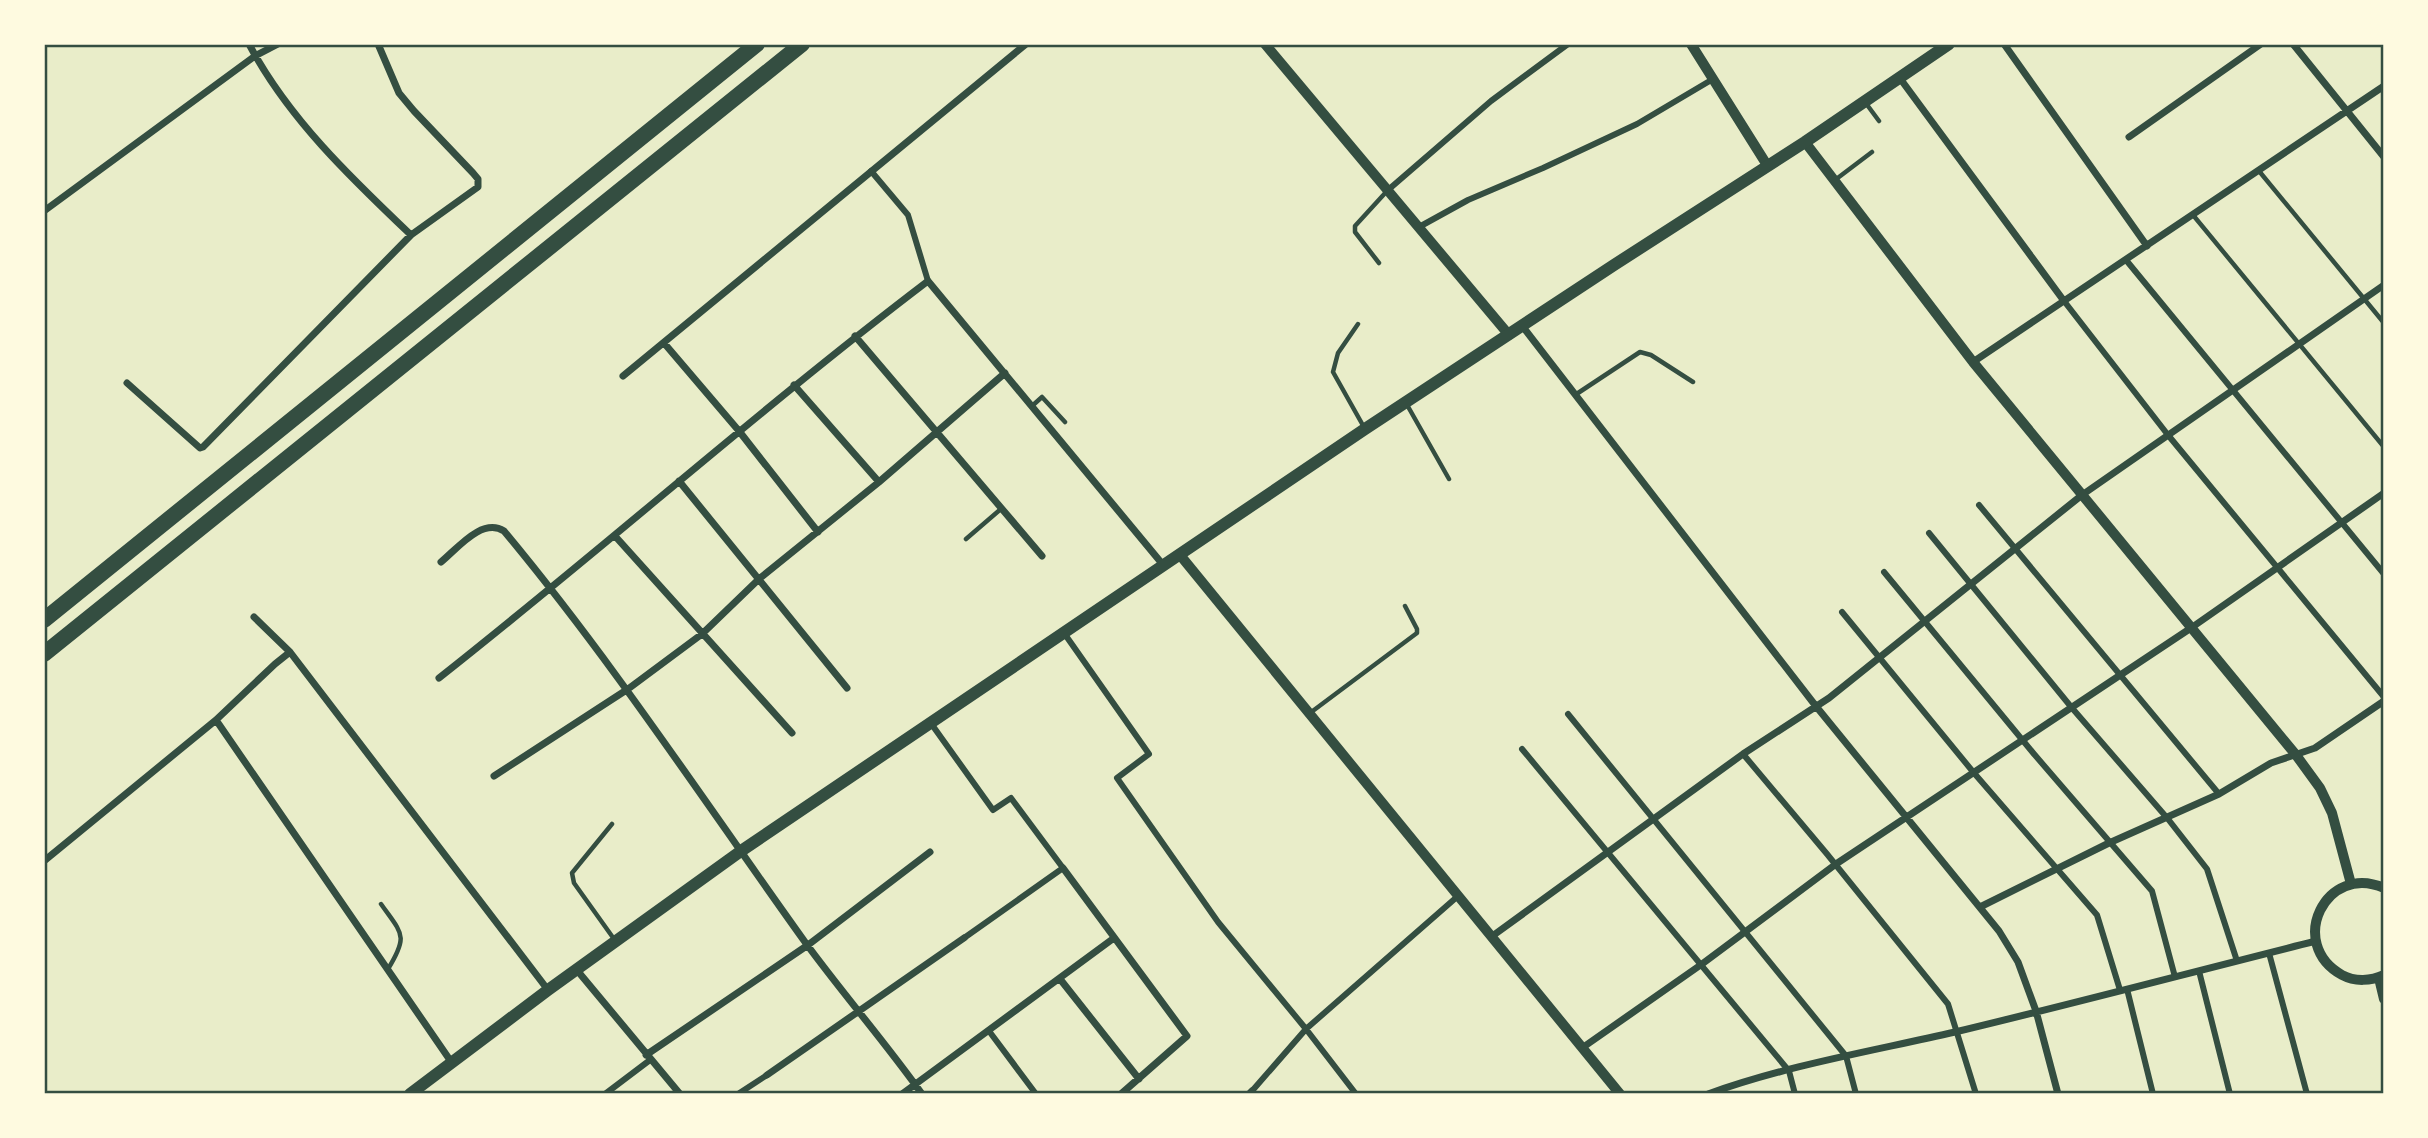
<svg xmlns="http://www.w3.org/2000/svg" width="2428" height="1138" viewBox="0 0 2428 1138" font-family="'Fira Sans',sans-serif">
<rect width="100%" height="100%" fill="#e9edc9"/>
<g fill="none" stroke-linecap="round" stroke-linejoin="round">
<!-- service -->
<path stroke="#344e41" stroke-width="4.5" d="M 1865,102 L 1879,121
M 2259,171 L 2384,323
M 1835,180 L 1872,152
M 2193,215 L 2384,447
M 1379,263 L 1355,232 L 1355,226 L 1387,191
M 1358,324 L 1338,353 L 1333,372 L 1365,429
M 1575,395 L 1640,352 L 1651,355 L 1693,382
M 1406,403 L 1449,479
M 1032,406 L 1042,397 L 1065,422
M 966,539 L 1002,508
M 1310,713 L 1417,633 L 1417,629 L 1405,606
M 612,824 L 572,873 L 574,883 L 614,939
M 381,904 C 402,934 409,935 388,969"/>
<!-- pedestrian -->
<path stroke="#344e41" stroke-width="6" d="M 871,171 L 908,215 L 928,281
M 1388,190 L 1491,101 L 1568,44
M 1419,227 L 1468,200 L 1543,168 L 1637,124 L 1713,79
M 2126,260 L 2384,574
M 2064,301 L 2168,435 L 2384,697
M 1979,505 L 2219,794
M 1929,533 L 2072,708 L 2168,819 L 2207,869 L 2237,961
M 1884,572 L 2034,754 L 2152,891 L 2175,977
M 1842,612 L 1974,773 L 2097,915 L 2120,990
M 1064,633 L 1149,754 L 1117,778 L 1218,922 L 1306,1029 L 1356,1094
M 1568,714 L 1846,1056 L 1856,1094
M 930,722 L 993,810 L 1011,798 L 1063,868 L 964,938
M 1522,749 L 1789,1071 L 1795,1094
M 1743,754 L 1827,854 L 1948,1004 L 1976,1094
M 2269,953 L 2307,1094
M 2199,971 L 2230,1094
M 2127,989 L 2153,1094
M 989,1031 L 1036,1094
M 605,1094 L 650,1060
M 738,1094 L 767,1075
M 1254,1094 L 1252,1091 L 1306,1029 L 1458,896"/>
<!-- minor -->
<path stroke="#344e41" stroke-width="7" d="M 249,44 C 288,118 351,178 411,235
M 2004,44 L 2147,246
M 2293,44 L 2384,157
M 1899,77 L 2064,301
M 2129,137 L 2261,44
M 44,211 L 255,56 L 278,44
M 1523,327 L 1815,705 L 1999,931 L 2018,962 L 2036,1011 L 2058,1094
M 855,336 L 1042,556
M 664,343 L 739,431 L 818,532
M 1973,362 L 2384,86
M 623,376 L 1026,44
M 127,383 L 200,448 L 203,447 L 411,235 L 478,187 L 478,179 L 473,173 L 414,111 L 399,93 L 378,44
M 794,385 L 879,482
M 679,481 L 847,688
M 615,536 L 792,733
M 441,562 C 457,549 482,517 504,531 C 613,662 706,804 805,942 C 843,994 885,1042 922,1094
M 254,617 L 290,652 L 548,990
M 439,678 C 604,548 761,408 928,281 L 1164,566
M 216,720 L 452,1063
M 494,776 L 628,689 L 702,634 L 759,579 L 879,482 L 1005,373
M 44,861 L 216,720 L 275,664 L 290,652
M 1063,868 L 1187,1036 L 1121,1094
M 1980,907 L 2109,843 L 2219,794 L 2271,763 L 2315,748 L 2384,701
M 1491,937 L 1743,754 L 1829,698 L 2082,495 L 2384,285
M 576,969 L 680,1094
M 1060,979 L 1139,1079
M 1582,1048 L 1702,964 L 1836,864 L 2191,628 L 2384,493
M 646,1055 L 808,945 L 930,852
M 767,1075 L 964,938
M 902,1094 L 1114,938
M 1249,1094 L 1252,1091
M 1708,1094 C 1788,1065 1873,1051 1955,1032 C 2076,1003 2196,971 2316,941"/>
<!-- tertiary -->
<path stroke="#344e41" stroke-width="10" d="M 1265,44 L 1509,335
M 1691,44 L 1767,165
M 1805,142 L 1973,362 L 2296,755 L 2320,788 L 2332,813 L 2351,884
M 1180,555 L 1620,1094
M 2384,888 C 2326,862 2286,944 2342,975 C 2355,982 2371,981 2384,975
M 2379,978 L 2384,999"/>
<!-- secondary -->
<path stroke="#344e41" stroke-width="12" d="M 410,1094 L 548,990 L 741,851 L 1365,429 L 1614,265 L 1805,142 L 1949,44"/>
<!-- motorway -->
<path stroke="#344e41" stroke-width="16" d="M 44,620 L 757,44
M 44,654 L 802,44"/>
</g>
<!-- border -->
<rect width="2428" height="1138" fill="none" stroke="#fefae0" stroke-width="91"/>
<rect x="46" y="46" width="2336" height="1046" fill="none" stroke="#344e41" stroke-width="2.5"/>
</svg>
